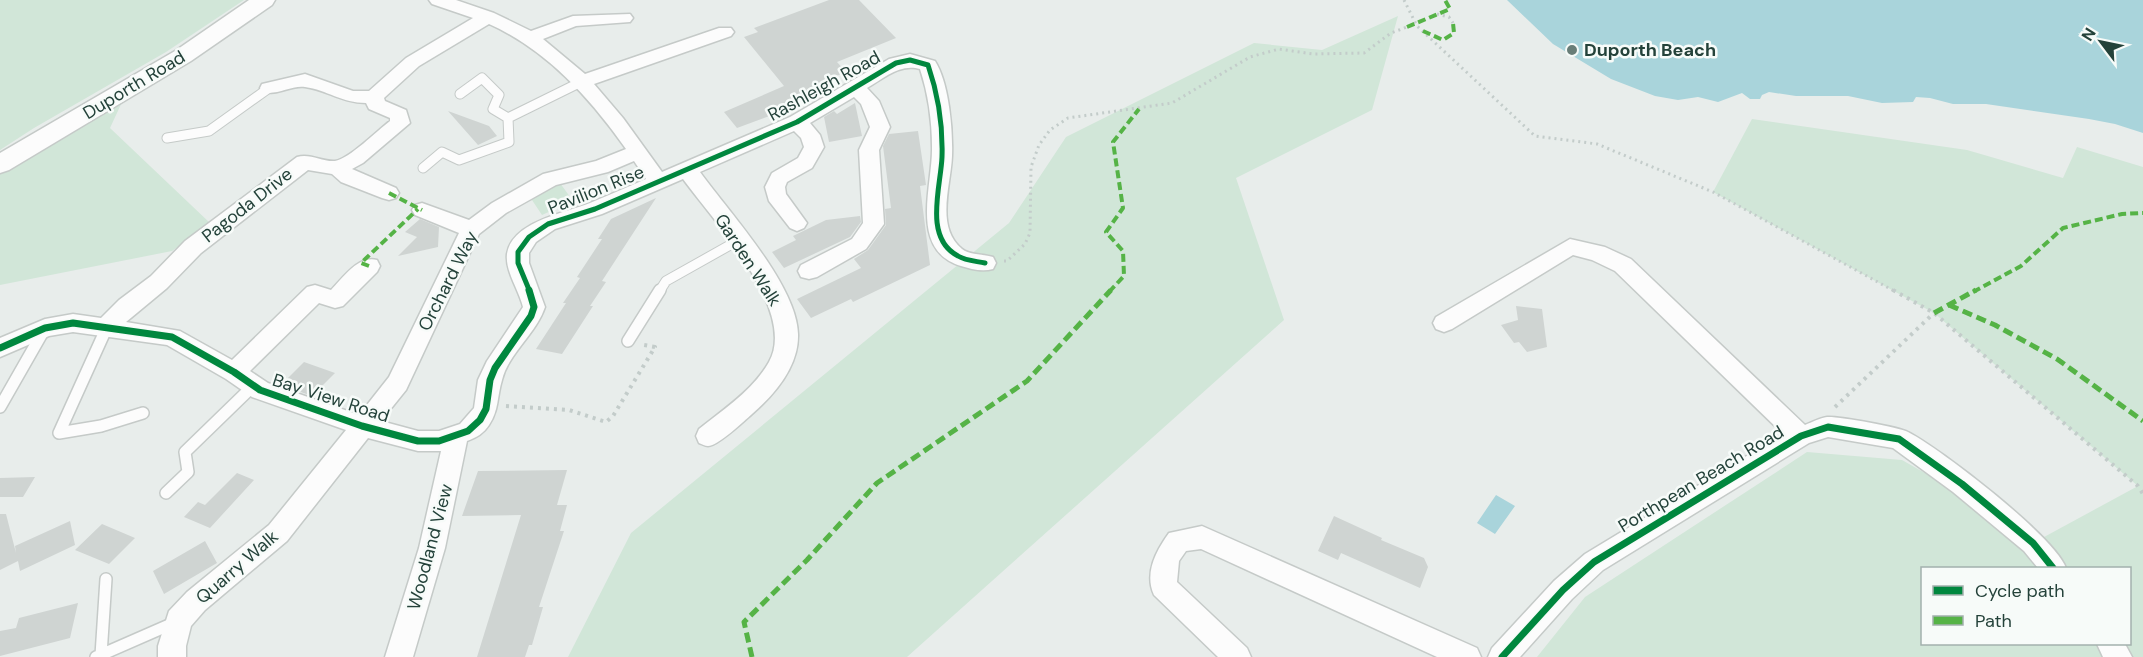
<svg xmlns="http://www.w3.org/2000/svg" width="2143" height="657" viewBox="0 0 2143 657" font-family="'DM Sans',sans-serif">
<rect width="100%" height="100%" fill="#e8edeb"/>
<!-- green -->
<path fill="#d1e6d8" d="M 0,0 L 244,0 L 166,52 L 34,128 L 0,150 Z
M 1398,16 L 1372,110 L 1236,178 L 1284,320 L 907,657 L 568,657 L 631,533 L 1009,223 L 1066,137 L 1254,43 L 1322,50 Z
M 123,100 L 110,128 L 210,223 L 172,251 L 0,285 L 0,174 Z
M 1752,119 L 1967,150 L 2063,178 L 2077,147 L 2143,167 L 2143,657 L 2118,657 L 2111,644 L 2130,644 L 2130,568 L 2053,568 L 2033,543 L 2138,486 L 1934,313 L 1713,192 Z
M 560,183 L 573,201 L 542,215 L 530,197 Z
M 1807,452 L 1902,460 L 1960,493 L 2004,536 L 2016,539 L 2029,549 L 2045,568 L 1922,568 L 1922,644 L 2099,644 L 2108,657 L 1537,657 L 1585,597 Z"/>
<!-- water -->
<path fill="#a9d4db" d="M 1507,0 L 2143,0 L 2143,133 L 2115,124 L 2089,119 L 1986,104 L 1953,104 L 1930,98 L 1916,97 L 1913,102 L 1882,103 L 1848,96 L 1796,96 L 1769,92 L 1762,95 L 1760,99 L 1750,99 L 1742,93 L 1718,102 L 1698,97 L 1678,100 L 1655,96 L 1611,79 L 1553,44 Z
M 1496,495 L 1515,506 L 1495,534 L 1477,523 Z"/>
<!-- building -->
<path fill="#cfd4d2" d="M 829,0 L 859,0 L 896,38 L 837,62 L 846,72 L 812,86 L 821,96 L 820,97 L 737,128 L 724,112 L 784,86 L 744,37 L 758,32 L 754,28 Z
M 855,103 L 862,136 L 829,142 L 824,117 L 834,111 L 837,114 Z
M 448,111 L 489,126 L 497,136 L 478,145 Z
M 918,131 L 926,185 L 920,186 L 930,265 L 853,302 L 851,299 L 811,318 L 797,299 L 861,268 L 854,259 L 868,250 L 886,225 L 885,209 L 891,208 L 883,146 L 889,134 Z
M 656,198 L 602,281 L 606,282 L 590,306 L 593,306 L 562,354 L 536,349 L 566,303 L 563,303 L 580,278 L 577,277 L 602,239 L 598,239 L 611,219 Z
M 860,216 L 861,222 L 850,237 L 784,268 L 772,252 L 796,240 L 793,236 L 826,220 Z
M 420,219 L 439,227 L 438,247 L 398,256 L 417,237 L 405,232 Z
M 1516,306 L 1542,309 L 1547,347 L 1527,352 L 1519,342 L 1514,343 L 1501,325 L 1518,320 Z
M 304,362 L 335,373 L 312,396 L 281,385 Z
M 567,470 L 557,505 L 567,505 L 560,531 L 564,531 L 539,607 L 543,607 L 532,645 L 529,645 L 525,657 L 477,657 L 521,515 L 462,516 L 478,471 Z
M 237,473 L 254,480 L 210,528 L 184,517 L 198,502 L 205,505 Z
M 35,477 L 23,497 L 0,497 L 0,478 Z
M 0,514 L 6,514 L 16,553 L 15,546 L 70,521 L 75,545 L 20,571 L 18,561 L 0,570 Z
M 1334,516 L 1382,538 L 1381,540 L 1424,558 L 1428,567 L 1420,588 L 1341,553 L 1338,560 L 1318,551 Z
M 102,524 L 135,538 L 109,564 L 75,550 Z
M 205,541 L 217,563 L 164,594 L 153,571 Z
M 78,603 L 70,638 L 0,656 L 0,631 L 16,628 L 19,618 Z"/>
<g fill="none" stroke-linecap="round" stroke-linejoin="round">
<!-- service-far1 casing -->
<g stroke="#c5cac8" stroke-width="11">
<path id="service-far1" d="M 460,94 L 482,78 L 499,95 L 493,109 L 508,118 L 581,82
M 167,138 L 209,131 L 269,88
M 423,168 L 442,152 L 459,160 L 509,142 L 508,118
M 659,292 L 666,281 L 739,240"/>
</g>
<!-- service casing -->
<g stroke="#c5cac8" stroke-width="14">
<path id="service" d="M 107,327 L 59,433 L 101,426 L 143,413
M 628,341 L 660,290
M 0,407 L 44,330
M 166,493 L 188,472 L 185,452 L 253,386
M 101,655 L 106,579
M 96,657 L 176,622"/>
</g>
<!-- minor casing -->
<g stroke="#c5cac8" stroke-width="3">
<path id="minor" d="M 429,0 L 456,0 L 494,13 L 531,31 L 573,16 L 630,14 L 633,18 L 630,22 L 576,26 L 543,39 L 585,74 L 719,28 L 731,28 L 734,32 L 731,36 L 594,84 L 623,118 L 662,172 L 790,117 L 889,59 L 910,54 L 935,61 C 949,83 953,130 952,156 C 951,185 935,227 962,249 C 969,255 983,254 993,257 L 996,263 L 993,269 C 982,272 971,269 961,266 C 908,250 933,185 932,147 C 932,121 928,93 920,69 C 900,63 884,78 867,88 L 879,101 L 890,127 L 879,150 L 884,224 L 866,249 L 817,277 L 809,279 L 801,277 L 798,271 L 801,265 L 852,239 L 863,223 L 859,150 L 870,127 L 861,104 L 854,97 L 810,123 L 820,135 L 824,147 L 812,168 L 787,182 L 785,187 L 786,194 L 807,223 L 804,228 L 797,231 L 790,228 L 769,201 L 765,187 L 772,173 L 798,158 L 804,147 L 801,138 L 794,131 L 700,172 C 728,211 797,285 798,334 C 799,366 775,394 752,414 C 744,421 718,446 708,446 C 705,446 702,444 699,443 L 696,436 L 699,429 C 724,409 753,390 769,362 C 798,311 713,220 683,179 L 602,214 L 555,229 L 536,242 L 529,253 L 529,263 L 545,307 C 536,334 508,354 502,380 C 497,396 499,410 489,425 C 484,433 476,438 467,441 L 445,548 L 413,657 L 385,657 L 419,548 L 441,451 L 418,451 L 368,438 L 287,541 L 205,610 L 191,626 L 186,646 L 186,657 L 158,657 L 158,646 L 169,611 L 187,592 L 269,525 L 346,430 L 252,397 L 226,379 L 167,345 L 73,332 L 49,336 L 0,357 L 0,338 L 45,319 L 73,314 L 101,318 L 119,300 L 151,276 L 185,241 L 297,157 C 310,153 322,162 335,161 C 349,159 378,130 390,121 L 390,118 L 369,109 L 366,103 C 342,103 327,90 305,87 C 291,85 277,96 262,92 L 260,88 L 262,84 L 305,74 L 353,91 L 369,91 L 406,58 L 473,18 L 432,4 ZM 489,24 C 547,50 590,98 626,149 L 596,161 L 543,174 L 492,203 L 469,220 L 422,203 L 415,205 L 412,210 L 415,215 L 459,233 L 389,377 L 359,415 L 268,383 L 250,371 L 319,303 L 335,308 L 343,306 L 377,272 L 380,266 L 377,260 C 358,255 343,278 331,290 L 315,285 L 307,287 L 232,360 L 180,331 L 126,322 L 167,288 L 201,253 L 308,170 L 332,174 L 341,182 L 382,198 L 389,200 L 396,198 L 399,193 L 396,188 L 352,169 L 363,163 L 410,123 L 406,110 L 385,101 L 384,98 L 419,66 ZM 634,161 L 646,179 C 628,187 609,195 590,203 C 566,213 512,221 507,254 C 505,271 519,290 523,307 L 487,361 L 478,380 L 474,408 L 460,424 L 439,431 L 418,431 L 381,421 L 406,390 L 479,234 L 506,213 L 556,185 L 608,172 Z
M 1570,239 L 1605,247 L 1631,259 L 1805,425 C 1812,422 1820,418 1827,417 C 1837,416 1899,427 1908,432 C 1941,449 2055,537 2066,568 L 2038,568 L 2024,551 L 1953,492 L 1893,448 L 1828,437 L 1809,443 L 1603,570 L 1572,599 L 1520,657 L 1488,657 L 1492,648 L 1554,581 L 1585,554 L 1783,434 L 1615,271 L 1592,260 L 1573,255 L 1452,329 L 1444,332 L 1436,329 L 1433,323 L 1436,317 Z
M 1202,526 L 1477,648 L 1481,657 L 1437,657 L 1201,549 L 1186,551 L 1179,561 L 1177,582 L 1247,648 L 1251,657 L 1218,657 L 1154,595 C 1144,573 1156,551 1169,533 Z
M 2097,644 L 2125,644 L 2132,657 L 2103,657 Z"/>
</g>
<!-- tertiary casing -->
<g stroke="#c5cac8" stroke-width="3">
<path id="tertiary" d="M 249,0 L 275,0 L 272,5 L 191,61 L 9,170 L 0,173 L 0,153 L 175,51 Z"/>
</g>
<!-- path-far1 -->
<path stroke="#c3ccca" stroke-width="3" stroke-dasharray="2 4" stroke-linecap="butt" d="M 1404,0 L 1417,26 L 1535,136 L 1597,144 L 1713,192 L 1896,292
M 1437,14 L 1449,17 L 1453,23
M 1004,261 L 1007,261 L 1025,244 L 1030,233 L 1031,167 L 1039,145 L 1050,130 L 1068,118 L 1172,103 L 1250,57 L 1279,49 L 1313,54 L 1364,53 L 1391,33 L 1407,27"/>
<!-- path -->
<path stroke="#c3ccca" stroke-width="4" stroke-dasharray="3 5" stroke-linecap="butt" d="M 1893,290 L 1934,313 L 2138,486 L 2143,494
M 506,406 L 569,410 L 606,422 L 613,416 L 655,347 L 644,345
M 1835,407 L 1934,313"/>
<!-- service-far1 -->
<use href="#service-far1" stroke="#fcfcfc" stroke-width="9"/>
<!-- service -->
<use href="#service" stroke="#fcfcfc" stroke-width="11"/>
<!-- minor -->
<use href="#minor" fill="#fcfcfc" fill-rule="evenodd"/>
<!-- tertiary -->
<use href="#tertiary" fill="#fcfcfc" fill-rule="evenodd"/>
<!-- quiet-far1 -->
<path stroke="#55b346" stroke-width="4" stroke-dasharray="8 4" stroke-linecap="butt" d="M 1407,27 L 1450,9 L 1445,0
M 1423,31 L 1443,40 L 1454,33 L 1453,23
M 389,193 L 422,210
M 369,266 L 361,263 L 418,209
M 1109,292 L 1124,276 L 1123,251 L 1106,232 L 1123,208 L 1113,142 L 1139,109
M 1973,292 L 2021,266 L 2063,228 L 2122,214 L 2143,213"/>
<!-- quiet -->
<path stroke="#55b346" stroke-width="5" stroke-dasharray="10 5" stroke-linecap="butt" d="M 1949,305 L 1995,325 L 2057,359 L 2143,421
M 1934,313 L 1976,290
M 752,657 L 744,622 L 807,560 L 877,483 L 1027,381 L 1111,290"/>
<!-- cycleway-far1 casing -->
<g stroke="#f7fbf9" stroke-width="8">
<path id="cycleway-far1" d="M 530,292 L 518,263 L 518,252 L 529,237 L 548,224 L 595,209 L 797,122 L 896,63 L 910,60 L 928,65 C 938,94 943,126 942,157 C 941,186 923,238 958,256 C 966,261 976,261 985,263"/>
</g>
<!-- cycleway casing -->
<g stroke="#f7fbf9" stroke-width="10">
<path id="cycleway" d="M 0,348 L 45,328 L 73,323 L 172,337 L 234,372 L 260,390 L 362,426 L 418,441 L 439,441 L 468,431 L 480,420 L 486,409 L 490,380 L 495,368 L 531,316 L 534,307 L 529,290
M 1502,657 L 1563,590 L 1594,562 L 1801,436 L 1828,427 L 1899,439 L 1962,484 L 2033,543 L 2053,568"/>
</g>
<!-- cycleway-far1 -->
<use href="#cycleway-far1" stroke="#00873e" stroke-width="5"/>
<!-- cycleway -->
<use href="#cycleway" stroke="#00873e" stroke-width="7"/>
</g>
<!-- markers -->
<circle fill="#697e78" stroke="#f7fbf9" stroke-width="2" cx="1572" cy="50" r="6"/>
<g text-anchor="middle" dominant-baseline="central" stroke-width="5" stroke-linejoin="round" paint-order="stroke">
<!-- poi labels -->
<g font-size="18" font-weight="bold" fill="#24423a" stroke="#f7fbf9" text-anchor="start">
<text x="1584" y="50">Duporth Beach</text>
</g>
<!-- street labels -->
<g font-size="18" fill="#24423a" stroke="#f7fbf9">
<text transform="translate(134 85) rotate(-31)">Duporth Road</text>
<text transform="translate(824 86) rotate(-29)">Rashleigh Road</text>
<text transform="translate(596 190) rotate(-22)">Pavilion Rise</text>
<text transform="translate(247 205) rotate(-38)">Pagoda Drive</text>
<text transform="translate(748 260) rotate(57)">Garden Walk</text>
<text transform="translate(448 281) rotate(-63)">Orchard Way</text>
<text transform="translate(331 398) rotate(18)">Bay View Road</text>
<text transform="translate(1701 479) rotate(-31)">Porthpean Beach Road</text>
<text transform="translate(430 547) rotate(-75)">Woodland View</text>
<text transform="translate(237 567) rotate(-41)">Quarry Walk</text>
</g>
</g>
<!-- legend -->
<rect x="1921" y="567" width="210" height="78" fill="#f7fbf9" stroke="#a3b1ad" stroke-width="1.5"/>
<rect x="1933" y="586" width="30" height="9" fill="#00873e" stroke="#a3b1ad" stroke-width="1.5"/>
<text x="1975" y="597" font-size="18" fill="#24423a">Cycle path</text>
<rect x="1933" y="616" width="30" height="9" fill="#55b346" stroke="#a3b1ad" stroke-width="1.5"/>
<text x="1975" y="627" font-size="18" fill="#24423a">Path</text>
<!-- north arrow -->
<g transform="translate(2101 42) rotate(302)" stroke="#f7fbf9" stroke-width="4.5" paint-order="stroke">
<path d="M0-4.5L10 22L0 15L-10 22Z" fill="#24423a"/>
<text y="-9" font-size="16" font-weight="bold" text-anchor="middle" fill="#24423a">N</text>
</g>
</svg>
